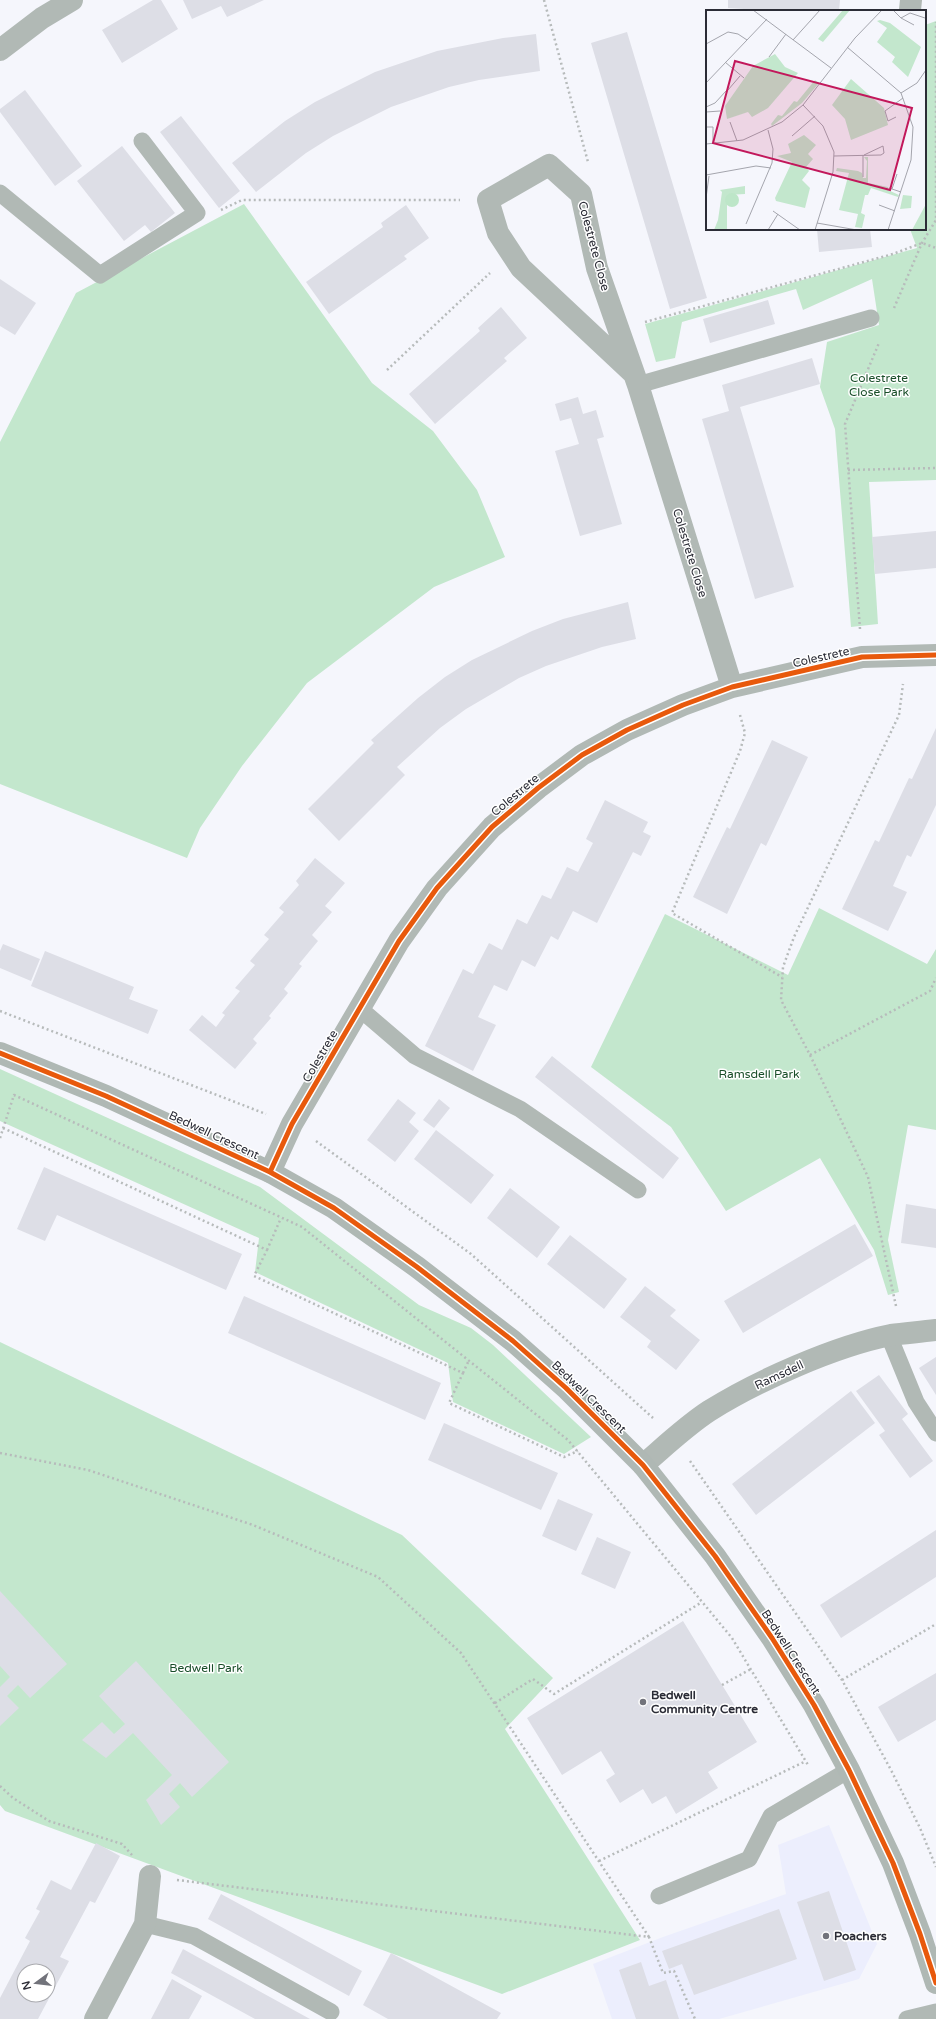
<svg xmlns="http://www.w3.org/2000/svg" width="936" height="2019" viewBox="0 0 936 2019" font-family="'Varela Round',sans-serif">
<rect width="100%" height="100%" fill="#f5f6fc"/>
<!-- built -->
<path fill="#eceefd" d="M 829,1825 L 877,1944 L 859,1979 L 719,2019 L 612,2019 L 593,1964 L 663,1937 L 786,1894 L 778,1845 Z"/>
<!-- green -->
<path fill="#c3e7cd" d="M 936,21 L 936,480 L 869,482 L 878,624 L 851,627 L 835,429 L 820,387 L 827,342 L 879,325 L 872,279 L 803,310 L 796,289 L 682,322 L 675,358 L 656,362 L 645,324 L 917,248 L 910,229 L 925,229 L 925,25 Z
M 244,204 L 372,383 L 433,431 L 477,490 L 505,557 L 434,587 L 307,683 L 242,766 L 200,828 L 187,858 L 0,784 L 0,442 L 76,293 Z
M 819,908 L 927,964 L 936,949 L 936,1130 L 908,1125 L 888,1240 L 899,1292 L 888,1295 L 874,1250 L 820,1158 L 726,1211 L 671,1127 L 591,1067 L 665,914 L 788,975 Z
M 0,1069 L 260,1187 L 419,1305 L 471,1328 L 493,1345 L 591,1437 L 564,1454 L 453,1402 L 448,1363 L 255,1272 L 259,1238 L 0,1121 Z
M 0,1342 L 402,1535 L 553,1678 L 505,1729 L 640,1940 L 502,1994 L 5,1811 L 0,1805 Z"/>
<!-- building -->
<path fill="#dddee6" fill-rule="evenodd" d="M 153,0 L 161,0 L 178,29 L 122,63 L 102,30 Z
M 183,0 L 264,0 L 227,17 L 221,6 L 192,19 Z
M 728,0 L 840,0 L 839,11 L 777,11 L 728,8 Z
M 627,32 L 707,298 L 670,309 L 591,43 Z
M 536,34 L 540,71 L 479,80 L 449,87 L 391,107 L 333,136 L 306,153 L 256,192 L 232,163 L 285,121 L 315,102 L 375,72 L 437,51 L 503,38 Z
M 25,90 L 82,166 L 55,186 L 0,112 L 0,109 Z
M 181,116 L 240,191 L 219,208 L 160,132 Z
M 122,146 L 175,213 L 151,232 L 145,225 L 124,241 L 77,181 Z
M 406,205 L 429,238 L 404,256 L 407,259 L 329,314 L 306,282 L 383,227 L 381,223 Z
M 817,229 L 870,229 L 872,247 L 819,252 Z
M 0,279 L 36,303 L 15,335 L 0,326 Z
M 768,300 L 775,324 L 710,343 L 703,319 Z
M 501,307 L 527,338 L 504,358 L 507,361 L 435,424 L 409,394 L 480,331 L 478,328 Z
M 812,358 L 820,384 L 740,407 L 794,587 L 755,599 L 702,419 L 729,411 L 722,385 Z
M 578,397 L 583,414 L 596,410 L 604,437 L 597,439 L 622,524 L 580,536 L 555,451 L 579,444 L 571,418 L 560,421 L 555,404 Z
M 936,531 L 936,568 L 875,574 L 872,537 Z
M 628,602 L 636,639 L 602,647 L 546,666 L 519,678 L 466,709 L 440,728 L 397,767 L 405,775 L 339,841 L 308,809 L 374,743 L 371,740 L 418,698 L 445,677 L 472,660 L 532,631 L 563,619 Z
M 936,728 L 936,805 L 911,857 L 907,855 L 893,886 L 907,892 L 888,931 L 842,909 L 875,840 L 879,842 L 909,778 L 912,779 Z
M 772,740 L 808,757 L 766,846 L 761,843 L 727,914 L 693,897 L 727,827 L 730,829 Z
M 605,800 L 648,822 L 643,832 L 651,836 L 641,856 L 633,852 L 597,923 L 573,911 L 558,940 L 551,936 L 535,967 L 522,960 L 507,991 L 494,985 L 478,1017 L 496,1025 L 473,1071 L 425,1046 L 463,969 L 473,974 L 489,943 L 502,950 L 517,919 L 527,924 L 542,895 L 551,899 L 567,867 L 578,872 L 593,843 L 586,839 Z
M 315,858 L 345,883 L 325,906 L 332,912 L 312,935 L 318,941 L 299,964 L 302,966 L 284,989 L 288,993 L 269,1016 L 271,1018 L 253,1039 L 257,1043 L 235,1069 L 189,1030 L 202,1015 L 216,1027 L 225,1015 L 222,1013 L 240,991 L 235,988 L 255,965 L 250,961 L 269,939 L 264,935 L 284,912 L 279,908 L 299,885 L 296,881 Z
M 3,944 L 40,959 L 31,981 L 0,968 L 0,951 Z
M 45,951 L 134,987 L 129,999 L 158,1010 L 148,1034 L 31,986 Z
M 552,1056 L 679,1158 L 663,1179 L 535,1077 Z
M 398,1099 L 416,1113 L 409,1122 L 419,1131 L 395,1162 L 367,1140 Z
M 439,1099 L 450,1108 L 434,1128 L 423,1120 Z
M 436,1130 L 494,1175 L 471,1204 L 414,1159 Z
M 44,1167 L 242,1254 L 226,1290 L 57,1215 L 45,1241 L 17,1229 Z
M 510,1188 L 560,1227 L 537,1258 L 487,1218 Z
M 906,1204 L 936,1209 L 936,1248 L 901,1243 Z
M 855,1224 L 873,1256 L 743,1333 L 724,1301 Z
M 570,1235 L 627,1279 L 604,1309 L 547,1264 Z
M 645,1286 L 676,1310 L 670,1316 L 700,1340 L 676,1370 L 647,1347 L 651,1341 L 620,1317 Z
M 244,1296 L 441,1383 L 425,1420 L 228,1333 Z
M 936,1357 L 936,1395 L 919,1368 Z
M 879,1375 L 908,1414 L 902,1419 L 933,1461 L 910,1478 L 879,1435 L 885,1431 L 856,1391 Z
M 851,1391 L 875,1423 L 756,1515 L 732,1484 Z
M 444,1423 L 558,1473 L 541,1510 L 428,1460 Z
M 558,1499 L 593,1514 L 576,1551 L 542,1536 Z
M 936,1530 L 936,1577 L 841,1638 L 820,1605 Z
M 597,1537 L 631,1552 L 615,1589 L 581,1574 Z
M 0,1591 L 67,1664 L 30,1698 L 18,1685 L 7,1696 L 19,1708 L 0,1726 L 0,1687 L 10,1677 L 0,1666 Z
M 683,1621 L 757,1742 L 708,1772 L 718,1788 L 676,1814 L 666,1796 L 652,1804 L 643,1789 L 620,1803 L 606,1780 L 615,1774 L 601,1751 L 562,1775 L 527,1718 Z
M 136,1661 L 229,1762 L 192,1797 L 180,1783 L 169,1794 L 180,1807 L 161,1825 L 146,1800 L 172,1775 L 133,1733 L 106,1758 L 82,1740 L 102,1722 L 114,1734 L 125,1724 L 99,1696 Z
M 936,1673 L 936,1720 L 898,1742 L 878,1707 Z
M 96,1843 L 120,1856 L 95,1903 L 90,1901 L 60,1957 L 69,1961 L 38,2019 L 0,2019 L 0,1998 L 30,1941 L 25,1938 L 40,1911 L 36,1909 L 51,1880 L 71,1890 ZM 24,1971 L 48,1971 L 48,1995 L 24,1995 Z
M 829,1891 L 856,1970 L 824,1981 L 797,1902 Z
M 221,1894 L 362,1971 L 349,1996 L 208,1919 Z
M 779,1909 L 797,1959 L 694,1995 L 682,1964 L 669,1969 L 662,1951 Z
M 183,1949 L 310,2019 L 255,2019 L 171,1973 Z
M 391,1953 L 501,2013 L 497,2019 L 388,2019 L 363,2005 Z
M 641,1962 L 649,1986 L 666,1980 L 679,2019 L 636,2019 L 619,1970 Z
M 172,1979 L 202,1996 L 189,2019 L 151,2019 Z"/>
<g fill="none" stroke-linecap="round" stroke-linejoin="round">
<!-- path -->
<path stroke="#b7bbbb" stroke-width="2.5" stroke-dasharray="2 3" stroke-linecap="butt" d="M 544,0 L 588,162
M 221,210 L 242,200 L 460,200
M 894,308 L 922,243 L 936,220 L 936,22
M 645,322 L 893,254 L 922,243 L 936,248
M 387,370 L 490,273
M 848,470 L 936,468
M 860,629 L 845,424 L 879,343
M 740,715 L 745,733 L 740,751 L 672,913 L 782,977
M 0,1011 L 266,1114
M 810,1055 L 930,991 L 936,978
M 3,1128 L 267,1250 L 254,1276 L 463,1373 L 449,1403 L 564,1457 L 578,1451
M 0,1138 L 14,1095 L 302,1227 L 568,1440 L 732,1638 L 808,1765
M 316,1141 L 471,1254 L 653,1418
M 267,1250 L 281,1218
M 896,1306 L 868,1177 L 810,1055 L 781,1000 L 783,967 L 794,937 L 899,715 L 903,684
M 463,1373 L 469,1360
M 0,1453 L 88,1470 L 253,1525 L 378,1577 L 461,1653 L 649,1937
M 690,1461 L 842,1680 L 891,1770 L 920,1828 L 936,1867
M 842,1680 L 936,1624
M 722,1685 L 751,1669
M 495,1703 L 533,1679 L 554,1694 L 702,1602
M 0,1786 L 13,1798 L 49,1821 L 122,1844 L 132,1855
M 599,1861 L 806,1761
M 177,1880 L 649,1937 L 663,1973 L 674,1971 L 695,2019"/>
<!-- lane -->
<path stroke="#b1b9b5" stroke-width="17" d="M 0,193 L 100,275 L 197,213 L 142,141
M 638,385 L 871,318
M 359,1008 L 415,1056 L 520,1109 L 638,1190
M 889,1336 L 916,1402 L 936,1433
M 659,1896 L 749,1859 L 771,1816 L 849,1770
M 145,1924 L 194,1936 L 331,2012
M 907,2019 L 936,2012"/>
<!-- street -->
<path stroke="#b1b9b5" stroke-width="22" d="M 910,10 L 911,0
M 0,50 L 42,18 L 72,0
M 633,373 L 521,268 L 498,233 L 488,200 L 549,165 L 581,194 L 597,268 L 638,385 L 732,687
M 270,1172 L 292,1124 L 399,941 L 437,888 L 492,827 L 538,788 L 582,755 L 627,730 L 683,705 L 732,687 L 862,657 L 936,655
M 643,1465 C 664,1447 686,1426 709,1411 C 757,1381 835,1346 891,1335 C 906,1333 921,1332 936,1330
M 95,2019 L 145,1924 L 150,1876"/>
<!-- secondary -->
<path stroke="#afb8b4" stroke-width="22" d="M 0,1053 L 106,1096 L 270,1172 L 334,1208 L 417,1267 L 513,1341 L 566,1388 L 643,1465 L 715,1556 L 772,1638 L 814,1705 L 849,1770 L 893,1863 L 920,1934 L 936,1983"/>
<!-- cycleway casing -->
<g stroke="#fff" stroke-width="8">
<path id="cycleway" d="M 0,1053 L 106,1096 L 270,1172 L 334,1208 L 417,1267 L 513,1341 L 566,1388 L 643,1465 L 715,1556 L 772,1638 L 814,1705 L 849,1770 L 893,1863 L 920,1934 L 936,1983
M 270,1172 L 292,1124 L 399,941 L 437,888 L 492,827 L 538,788 L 582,755 L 627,730 L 683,705 L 732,687 L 862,657 L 936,655"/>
</g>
<!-- cycleway -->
<use href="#cycleway" stroke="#e8590c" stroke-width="5"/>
</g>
<!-- markers -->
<g fill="#72737b" stroke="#fff" stroke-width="1.5">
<circle cx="643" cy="1702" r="4"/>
<circle cx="826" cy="1936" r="4"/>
</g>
<g text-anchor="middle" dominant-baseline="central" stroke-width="3" stroke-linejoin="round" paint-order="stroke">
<!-- street labels -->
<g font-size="12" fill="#2b2c36" stroke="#fff">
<text transform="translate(594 246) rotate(75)">Colestrete Close</text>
<text transform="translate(690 553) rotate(73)">Colestrete Close</text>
<text transform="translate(821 657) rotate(-13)">Colestrete</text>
<text transform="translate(515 795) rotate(-40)">Colestrete</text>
<text transform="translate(320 1056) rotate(-60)">Colestrete</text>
<text transform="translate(214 1135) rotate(25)">Bedwell Crescent</text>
<text transform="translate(779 1375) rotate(-25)">Ramsdell</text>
<text transform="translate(589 1397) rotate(44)">Bedwell Crescent</text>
<text transform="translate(791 1652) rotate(57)">Bedwell Crescent</text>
</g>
<!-- park labels -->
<g font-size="12" fill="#194e29" stroke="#fff">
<text x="879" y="378">Colestrete<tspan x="879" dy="14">Close Park</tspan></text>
<text x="759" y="1074">Ramsdell Park</text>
<text x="206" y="1668">Bedwell Park</text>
</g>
<!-- poi labels -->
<g font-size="12" font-weight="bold" fill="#2b2c36" stroke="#fff" text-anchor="start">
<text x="651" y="1695">Bedwell<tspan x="651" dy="14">Community Centre</tspan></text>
<text x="834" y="1936">Poachers</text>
</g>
</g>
<!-- overview -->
<g transform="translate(706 10)">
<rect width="220" height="220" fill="#f5f6fc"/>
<path d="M 137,0 L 144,0 L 117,32 L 112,29 ZM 174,10 L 184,13 L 215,37 L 202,67 L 186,52 L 189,47 L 171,32 L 181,18 L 171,11 ZM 69,44 L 79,57 L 92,63 L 62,98 L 46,107 L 42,102 L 21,109 L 19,96 L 47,56 ZM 145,69 L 178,98 L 182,115 L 145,130 L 139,109 L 126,95 ZM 109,70 L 113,73 L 96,93 L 66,116 L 65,114 L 72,105 L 76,106 L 88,91 L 91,92 ZM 98,125 L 110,135 L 102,144 L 107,149 L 100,157 L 103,161 L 96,170 L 104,178 L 99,198 L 70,191 L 69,188 L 86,152 L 71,146 L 85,143 L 82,134 ZM 158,147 L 162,147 L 162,173 L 182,177 L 182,180 L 193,185 L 192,187 L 165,178 L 162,185 L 159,185 L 155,203 L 159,205 L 156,218 L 149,217 L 152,204 L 133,200 L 143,163 L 130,161 L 131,158 L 152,161 L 156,163 L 157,168 L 160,168 L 161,151 ZM 39,176 L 39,184 L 21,185 L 21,220 L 8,220 L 12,210 L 16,182 L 14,180 ZM 197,185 L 206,186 L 205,198 L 194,199 ZM 220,194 L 220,220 L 206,220 Z" fill="#c3e7cd"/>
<path d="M19 190a7 7 0 1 1 14 0a7 7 0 1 1-14 0Z" fill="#bde6c8"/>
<path fill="none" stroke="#a4a5ad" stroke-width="1" d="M 47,0 L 125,58M 187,0 L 195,8 L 208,15M 195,8 L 204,3 L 219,8M 87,30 L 114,0M 0,34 L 22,22 L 32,24 L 41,30M 141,37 L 195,83 L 207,117 L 205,150 L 182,220M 63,47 L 80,24M 19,52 L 38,68M 0,73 L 61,9M 22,80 L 34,66M 195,83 L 211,73 L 220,60M 97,95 L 117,116 L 128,142 L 127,162 L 109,220M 0,97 L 9,93 L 20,81M 0,102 L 14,101M 190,107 L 182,111 L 179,101 L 197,88M 24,112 L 31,131M 0,117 L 7,117 L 7,134M 86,126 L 109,106M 0,134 L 37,130 L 76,112 L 97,95 L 149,28 L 176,0M 157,145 L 157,167M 128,146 L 175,145 L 178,143 L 177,136 L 158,145M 0,165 L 50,156 L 65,158M 183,178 L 195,182M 186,179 L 191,164M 0,188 L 3,166M 173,195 L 189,201M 67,201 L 94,220M 111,213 L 151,220M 40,214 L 66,153 L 67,139 L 62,120M 62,220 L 72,204"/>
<path fill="#c2185b" fill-opacity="0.15" stroke="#c2185b" stroke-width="2" d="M 29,51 L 206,98 L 184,180 L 7,133 Z"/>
<rect width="220" height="220" fill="none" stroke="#2b2c36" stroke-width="2"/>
</g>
<!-- north arrow -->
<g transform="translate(36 1983) rotate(255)"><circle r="19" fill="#ffffff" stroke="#aaabaf"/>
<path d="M0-3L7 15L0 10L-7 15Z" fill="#72737b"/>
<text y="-6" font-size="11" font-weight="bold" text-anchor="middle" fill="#2b2c36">N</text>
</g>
</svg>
